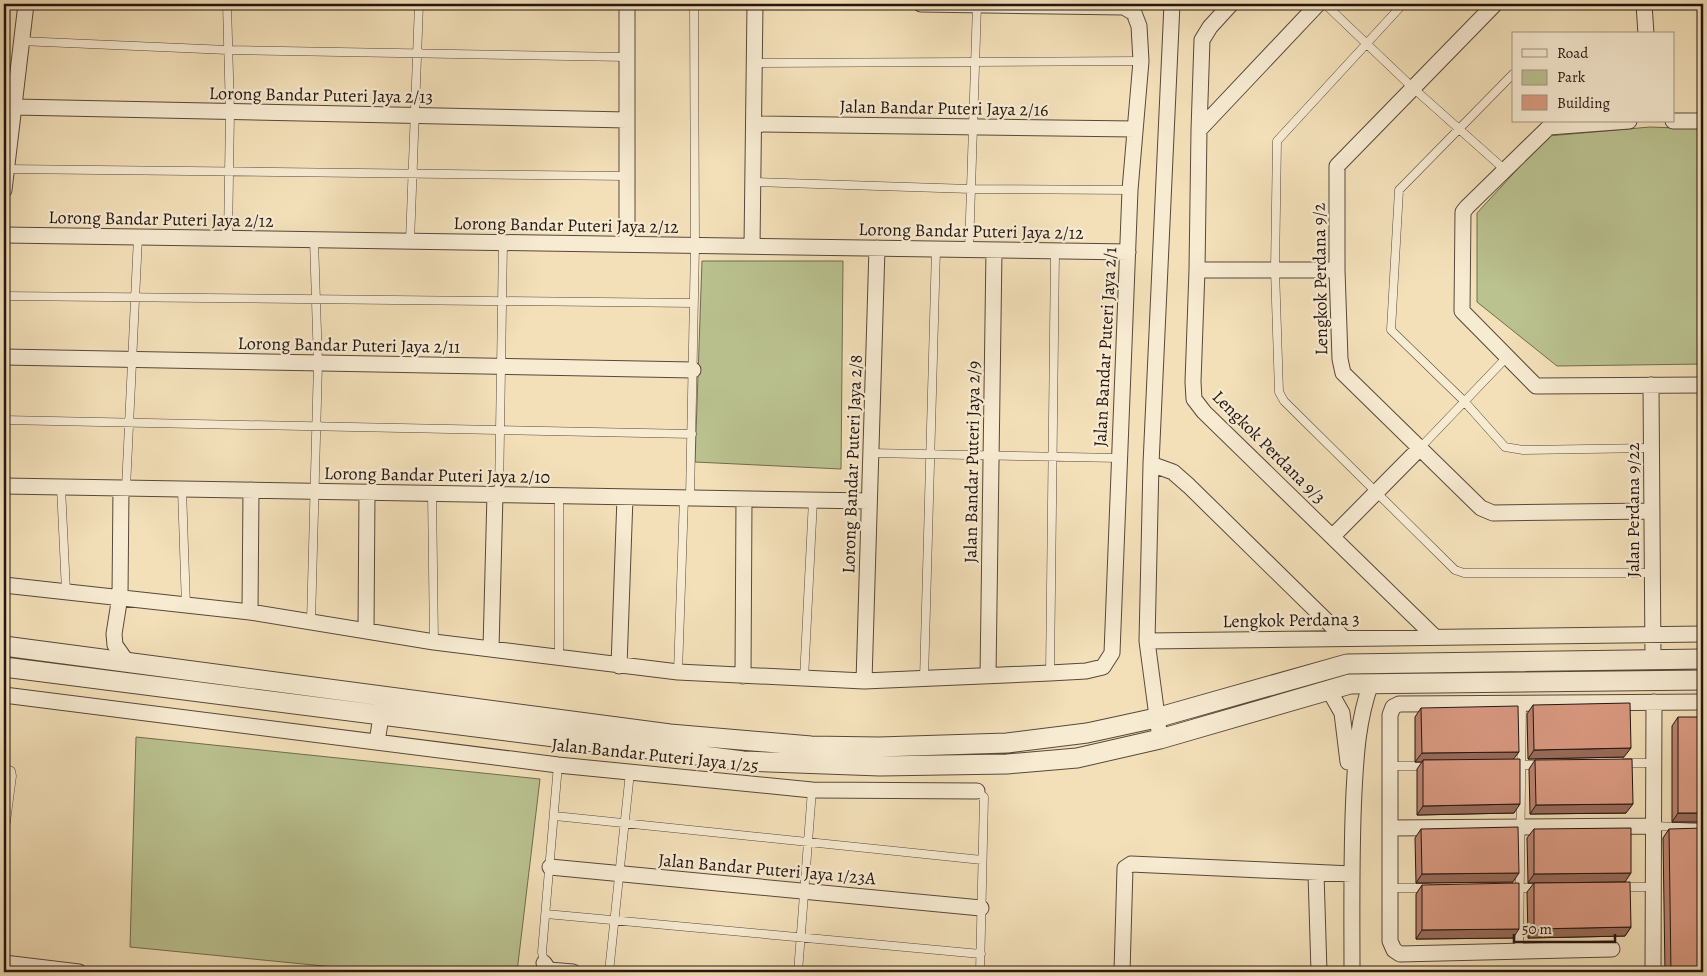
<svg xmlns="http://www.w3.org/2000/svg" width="1707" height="976" viewBox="0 0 1707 976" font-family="Alegreya,serif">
<rect width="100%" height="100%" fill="#f3e0b9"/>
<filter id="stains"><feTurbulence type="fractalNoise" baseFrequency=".004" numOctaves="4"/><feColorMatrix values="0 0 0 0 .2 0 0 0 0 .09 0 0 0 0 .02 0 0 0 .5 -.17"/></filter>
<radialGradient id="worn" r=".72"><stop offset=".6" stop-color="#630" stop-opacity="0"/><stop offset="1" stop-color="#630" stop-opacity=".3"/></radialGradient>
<!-- green -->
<path fill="#bac290" stroke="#6f6c50" d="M 1650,127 L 1703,129 L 1703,364 L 1557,366 L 1477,302 L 1477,213 L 1548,136 Z
M 702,261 L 843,261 L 841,469 L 695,462 Z
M 136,737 L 540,779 L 517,972 L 385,972 L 130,947 Z"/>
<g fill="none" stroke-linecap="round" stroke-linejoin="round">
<!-- service casing -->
<g stroke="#58483a" stroke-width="9">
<path id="service" d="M 227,4 L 230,112 L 228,238
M 1325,4 L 1412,87 L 1504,169
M 1403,4 L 1277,141 L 1275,270 L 1279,392 L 1284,401 L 1455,570 L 1464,573 L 1652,573
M 20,41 L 228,50 L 627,57
M 754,63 L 1141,61
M 1513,74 L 1399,190 L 1391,330 L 1464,401 L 1505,447 L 1523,450 L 1651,448
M 7,169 L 627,176
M 753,182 L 971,189 L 1130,190
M 410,241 L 419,4
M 969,249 L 977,5
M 4,296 L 694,303
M 4,420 L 692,434
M 1420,448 L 1507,357
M 871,453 L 1119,458
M 61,487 L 66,591
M 126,488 L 138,237
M 182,489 L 186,606
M 432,493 L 434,642
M 499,494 L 503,242
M 690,498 L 695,245 L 694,4
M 311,622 L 318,363 L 314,240
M 559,657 L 559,495
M 678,672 L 684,498
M 1050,673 L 1055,251
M 804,679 L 813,500
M 924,679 L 936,249
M 1624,763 L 1654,763
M 1511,765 L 1542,765
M 1391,766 L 1427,766
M 4,768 L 11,771 L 12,776 L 4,837
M 977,791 L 984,797 L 980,972
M 555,816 L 982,860
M 1653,826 L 1703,828
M 1620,887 L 1653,887
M 1391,888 L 1429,888
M 1510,888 L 1539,888
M 546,914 L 981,954
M 1519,951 L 1522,703
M 544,963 L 542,952 L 558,765
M 609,972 L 630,772
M 798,972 L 812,790"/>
</g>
<!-- minor casing -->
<g stroke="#58483a" stroke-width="17">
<path id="minor" d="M 627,4 L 627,244
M 1318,4 L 1199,130 L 1197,270 L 1193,382 L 1194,399 L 1204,412 L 1435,637
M 1495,4 L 1337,166 L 1337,270 L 1340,359 L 1343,373 L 1481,508 L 1493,513 L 1652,511
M 1644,4 L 1646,34
M 15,107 L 627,120
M 1629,121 L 1549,127 L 1467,207 L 1463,212 L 1462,311 L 1536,386 L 1703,385
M 1673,121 L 1703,121
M 754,124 L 1135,129
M 1199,130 L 1202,40 L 1210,27 L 1231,4
M 4,190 L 26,4
M 4,235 L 1128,252
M 752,246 L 755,4
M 1197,270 L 1337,270
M 4,357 L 693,370
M 1651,385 L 1653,659
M 1151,464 L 1173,472 L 1189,486 L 1344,638
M 4,486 L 869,501
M 121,488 L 120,596 L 114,634 L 115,645 L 127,662
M 1333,536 L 1420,448
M 4,585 L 250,612 L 434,642 L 678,672 L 864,681 L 1050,673 L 1086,671 L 1103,667 L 1112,653 L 1130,190 L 1141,61 L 1139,26 L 1134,13 L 1124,7 L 921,4
M 250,612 L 251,490
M 366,631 L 367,492
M 1147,641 L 1703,634
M 491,649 L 495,494
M 619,666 L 625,497
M 988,675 L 994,250
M 743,676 L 744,499
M 864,681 L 877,248
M 1329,690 L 1342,713 L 1348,762
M 4,695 L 558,765 L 812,790 L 977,791
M 1160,739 L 1147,641 L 1151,464 L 1172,4
M 377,742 L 383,704
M 1390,828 L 1653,826
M 550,867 L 981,908
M 1316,873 L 1319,972
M 1612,949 L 1400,954 L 1394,950 L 1390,941 L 1390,715 L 1393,707 L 1399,704 L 1703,702
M 4,963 L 79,972
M 544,963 L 549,970 L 573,972
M 1122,972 L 1125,868 L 1131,864 L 1352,874
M 1352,972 C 1352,912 1351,852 1354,792 C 1356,753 1358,720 1371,683
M 1653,972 L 1654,702"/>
</g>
<!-- tertiary casing -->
<g stroke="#58483a" stroke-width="21">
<path id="tertiary" d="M 4,646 L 670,734 L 811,746 L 879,747 L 1007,743 L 1087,733 L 1156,718 L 1347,664 L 1703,659
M 4,667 L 743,761 L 880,766 L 1007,764 L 1077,758 L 1160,739 L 1350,684 L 1703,680"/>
</g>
<!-- service -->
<use href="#service" stroke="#f7ebd2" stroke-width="8"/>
<!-- minor -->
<use href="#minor" stroke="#f7ebd2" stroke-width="15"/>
<!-- tertiary -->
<use href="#tertiary" stroke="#f7ebd2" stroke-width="19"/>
</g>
<!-- wall -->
<path fill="#bb8470" stroke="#241510" d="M 1533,705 L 1624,757 L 1528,759 L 1527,714 Z
M 1421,708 L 1514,759 L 1514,813 L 1417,815 L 1417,769 L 1422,762 L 1415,762 L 1415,717 Z
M 1678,717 L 1703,822 L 1672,822 L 1672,726 Z
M 1535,760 L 1626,813 L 1530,814 L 1529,769 Z
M 1421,829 L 1513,882 L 1416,883 L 1415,838 Z
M 1534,829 L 1625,882 L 1528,883 L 1527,838 Z
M 1669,829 L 1703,972 L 1665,972 L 1663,838 Z
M 1534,883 L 1631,927 L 1625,936 L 1528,938 L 1527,892 Z
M 1422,885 L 1513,938 L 1416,939 L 1416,894 Z"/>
<!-- shaded-wall -->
<path fill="#996c5b" stroke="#241510" d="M 1631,748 L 1624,757 L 1528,759 L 1534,750 Z
M 1519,752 L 1512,761 L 1423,760 L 1422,762 L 1415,762 L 1422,753 Z
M 1520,804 L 1514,813 L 1417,815 L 1423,806 Z
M 1633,804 L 1626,813 L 1530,814 L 1536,805 Z
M 1678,813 L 1703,813 L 1703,822 L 1672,822 Z
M 1519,873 L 1513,882 L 1416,883 L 1422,874 Z
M 1631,873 L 1625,882 L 1528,883 L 1534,874 Z
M 1631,927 L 1625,936 L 1528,938 L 1534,929 Z
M 1519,929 L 1513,938 L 1416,939 L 1422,930 Z"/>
<!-- building -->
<path fill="#da9a82" stroke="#241510" d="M 1630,703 L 1631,748 L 1534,750 L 1533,705 Z
M 1518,706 L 1519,752 L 1422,753 L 1421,708 Z
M 1678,717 L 1703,717 L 1703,813 L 1678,813 Z
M 1520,759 L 1520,804 L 1423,806 L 1423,760 Z
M 1632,759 L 1633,804 L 1536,805 L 1535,760 Z
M 1518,827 L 1519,873 L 1422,874 L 1421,829 Z
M 1631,828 L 1631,873 L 1534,874 L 1534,829 Z
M 1703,828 L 1703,972 L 1671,972 L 1669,829 Z
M 1630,882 L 1631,927 L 1534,929 L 1534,883 Z
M 1519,883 L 1519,929 L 1422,930 L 1422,885 Z"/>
<g text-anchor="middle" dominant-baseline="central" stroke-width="4.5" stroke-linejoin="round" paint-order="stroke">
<!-- street labels -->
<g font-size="18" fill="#241510" stroke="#f7ebd2">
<text transform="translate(321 95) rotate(1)">Lorong Bandar Puteri Jaya 2/13</text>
<text transform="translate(944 108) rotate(1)">Jalan Bandar Puteri Jaya 2/16</text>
<text transform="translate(161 219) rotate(1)">Lorong Bandar Puteri Jaya 2/12</text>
<text transform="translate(566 225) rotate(1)">Lorong Bandar Puteri Jaya 2/12</text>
<text transform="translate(971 231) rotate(1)">Lorong Bandar Puteri Jaya 2/12</text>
<text transform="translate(1320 279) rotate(-91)">Lengkok Perdana 9/2</text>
<text transform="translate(349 345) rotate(1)">Lorong Bandar Puteri Jaya 2/11</text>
<text transform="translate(1105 347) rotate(-87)">Jalan Bandar Puteri Jaya 2/1</text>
<text transform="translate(1269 447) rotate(45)">Lengkok Perdana 9/3</text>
<text transform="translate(972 462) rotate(-89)">Jalan Bandar Puteri Jaya 2/9</text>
<text transform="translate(852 464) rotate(-88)">Lorong Bandar Puteri Jaya 2/8</text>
<text transform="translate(437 475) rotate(1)">Lorong Bandar Puteri Jaya 2/10</text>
<text transform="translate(1633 510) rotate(-90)">Jalan Perdana 9/22</text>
<text transform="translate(1291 620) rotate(-1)">Lengkok Perdana 3</text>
<text transform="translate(655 755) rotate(6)">Jalan Bandar Puteri Jaya 1/25</text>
<text transform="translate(767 869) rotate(5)">Jalan Bandar Puteri Jaya 1/23A</text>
</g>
</g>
<!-- margin -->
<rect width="1707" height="976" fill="none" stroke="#f3e0b9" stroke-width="20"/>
<rect x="5" y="5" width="1697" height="966" fill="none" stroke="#241510" stroke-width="2.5"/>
<rect x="10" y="10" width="1687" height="956" fill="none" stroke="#241510"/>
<!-- legend -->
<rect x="1512" y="32" width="162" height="90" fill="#f7ebd2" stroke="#a39584"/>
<rect x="1522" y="49" width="25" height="8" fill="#f7ebd2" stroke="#a39584"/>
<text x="1557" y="58" font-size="15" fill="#241510">Road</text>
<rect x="1522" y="70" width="25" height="15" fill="#bac290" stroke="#a39584"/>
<text x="1557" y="82" font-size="15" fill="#241510">Park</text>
<rect x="1522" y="95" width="25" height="15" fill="#da9a82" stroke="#a39584"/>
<text x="1557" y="108" font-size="15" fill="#241510">Building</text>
<!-- scale -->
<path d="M1514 934v8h101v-8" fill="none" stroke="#241510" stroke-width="2.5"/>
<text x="1522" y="934" font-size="15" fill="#241510" stroke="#f7ebd2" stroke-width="4" paint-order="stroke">50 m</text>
<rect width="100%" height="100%" filter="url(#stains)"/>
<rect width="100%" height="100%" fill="url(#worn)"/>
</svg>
